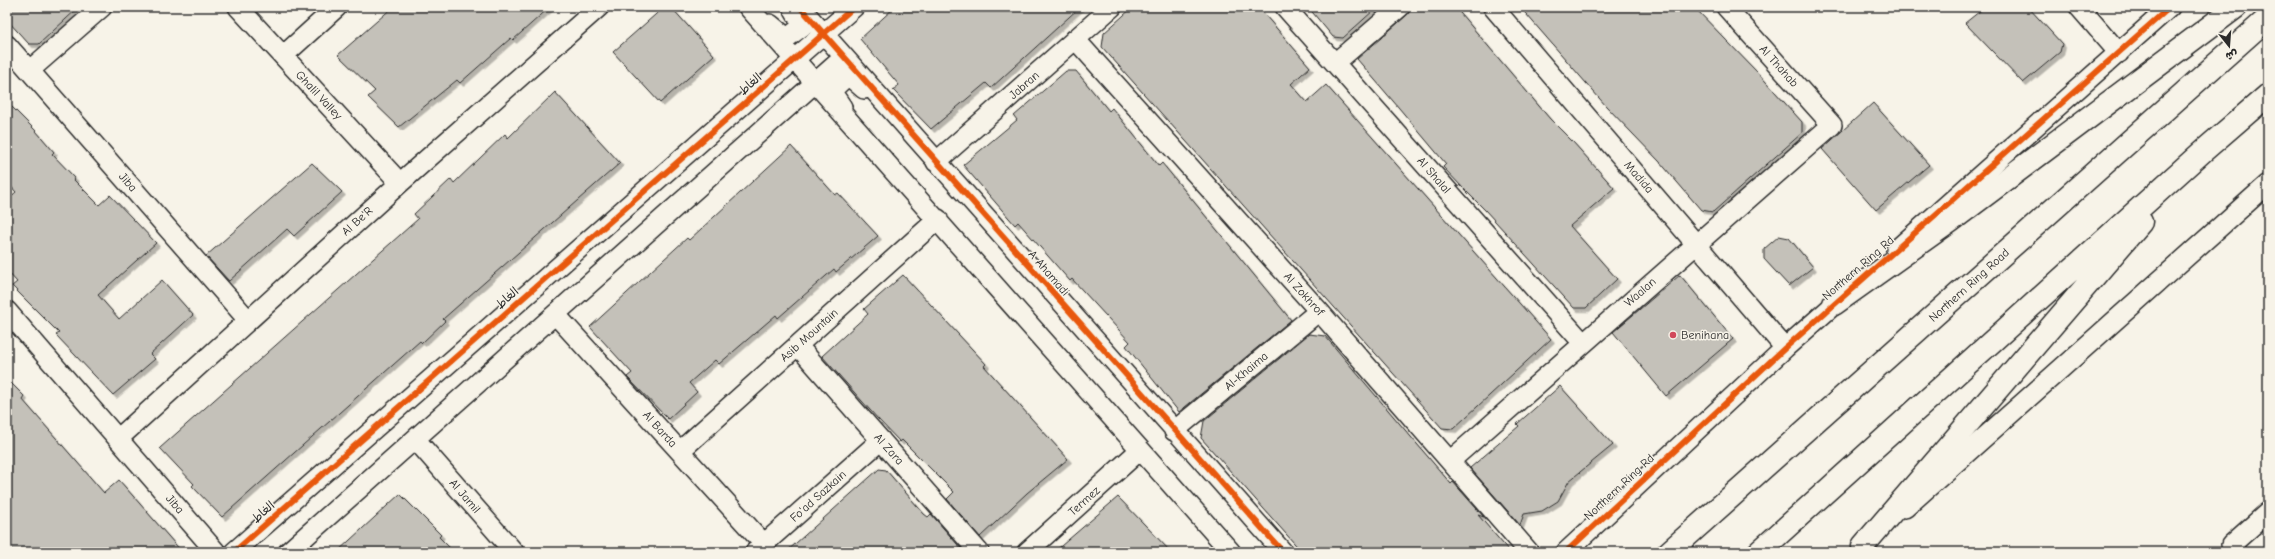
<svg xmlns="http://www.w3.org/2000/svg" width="2275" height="559" viewBox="0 0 2275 559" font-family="'Comic Neue','Playpen Sans Arabic',sans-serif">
<defs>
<filter id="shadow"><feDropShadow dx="3.5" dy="3.5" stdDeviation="0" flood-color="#0004"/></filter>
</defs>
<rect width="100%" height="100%" fill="#f7f3e8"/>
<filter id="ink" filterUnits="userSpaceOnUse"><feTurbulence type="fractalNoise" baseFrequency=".025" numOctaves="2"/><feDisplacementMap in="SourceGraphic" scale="8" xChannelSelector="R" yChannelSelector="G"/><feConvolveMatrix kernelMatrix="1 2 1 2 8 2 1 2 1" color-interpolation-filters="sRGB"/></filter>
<g filter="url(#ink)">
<!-- building -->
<path fill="#c4c1b9" stroke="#2b2b2b" filter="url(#shadow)" d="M 7,7 L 79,7 L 39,44 L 29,44 L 7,20 Z
M 393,7 L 550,7 L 513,40 L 511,38 L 460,83 L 457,80 L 399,127 L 368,97 L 375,91 L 338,55 Z
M 664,7 L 671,7 L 714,55 L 660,103 L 613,52 Z
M 895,7 L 1080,7 L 991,88 L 986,83 L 931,129 L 893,90 L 899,85 L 860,39 Z
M 1133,7 L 1258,7 L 1310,67 L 1291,84 L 1307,102 L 1326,85 L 1551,339 L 1453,429 L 1442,428 L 1102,47 L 1104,33 Z
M 1308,7 L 1383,7 L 1377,13 L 1374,10 L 1343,38 L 1333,37 Z
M 1411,7 L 1455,7 L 1550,119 L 1573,142 L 1614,188 L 1570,226 L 1617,279 L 1586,308 L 1574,308 L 1485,210 L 1462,187 L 1443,167 L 1446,164 L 1399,108 L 1357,59 L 1407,15 Z
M 1520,7 L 1694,7 L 1757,72 L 1802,122 L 1802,133 L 1713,212 L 1701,210 L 1659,161 L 1606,106 Z
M 1985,7 L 2028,7 L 2062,44 L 2060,52 L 2023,83 L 1965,23 Z
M 1066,71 L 1076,71 L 1109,111 L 1112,108 L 1159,166 L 1162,163 L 1291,320 L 1179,412 L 1126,346 L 1130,342 L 1072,279 L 1070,281 L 1018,222 L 1015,225 L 963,165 L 1017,120 L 1014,116 Z
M 555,92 L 620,163 L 443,319 L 445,321 L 422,343 L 420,341 L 222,517 L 192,486 L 194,484 L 160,448 L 418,219 L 414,214 L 451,179 L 454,183 L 505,134 L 508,138 Z
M 7,102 L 36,131 L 54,152 L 52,154 L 75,178 L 73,179 L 99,205 L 110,195 L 156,243 L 98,295 L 119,319 L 162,280 L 193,315 L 150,354 L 155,359 L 113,395 L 56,335 L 59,333 L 12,286 L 17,282 L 7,271 L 7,200 L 16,192 L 7,182 Z
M 1873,103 L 1929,165 L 1876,210 L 1822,149 Z
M 791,146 L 835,195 L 838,193 L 878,236 L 836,272 L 834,269 L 778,318 L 776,315 L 719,364 L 715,360 L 689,383 L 697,392 L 668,419 L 627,377 L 632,373 L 590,327 L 687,238 L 689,240 Z
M 312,163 L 342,192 L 294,236 L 287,229 L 229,281 L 206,256 Z
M 1779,236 L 1789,238 L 1813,267 L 1789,286 L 1764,259 L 1764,249 Z
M 903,275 L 986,364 L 984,366 L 1068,459 L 1027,493 L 980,537 L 947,499 L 954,492 L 902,440 L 900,442 L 878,419 L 822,356 L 868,314 L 864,309 Z
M 1680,275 L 1733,339 L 1666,396 L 1613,332 Z
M 1309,334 L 1325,336 L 1451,484 L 1453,482 L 1484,517 L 1478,515 L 1510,552 L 1302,552 L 1201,438 L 1204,421 Z
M 7,379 L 24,396 L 22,399 L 104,493 L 119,480 L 182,552 L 7,552 Z
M 1560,386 L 1613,445 L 1569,481 L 1558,501 L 1542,511 L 1524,514 L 1520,525 L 1470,468 L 1519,426 L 1517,424 Z
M 879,469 L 886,470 L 924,514 L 928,517 L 931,514 L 964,552 L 786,552 Z
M 400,494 L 441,535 L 439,537 L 454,552 L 337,552 Z
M 1118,497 L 1171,552 L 1054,552 Z"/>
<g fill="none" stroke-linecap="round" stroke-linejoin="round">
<!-- minor casing -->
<g stroke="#2b2b2b" stroke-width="22">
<path id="minor" d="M 238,7 L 400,183
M 748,7 L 1231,552
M 800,7 L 1283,552
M 1285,7 L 1583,343
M 1493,7 L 1785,348
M 2079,7 L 2119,53
M 770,24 L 787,38 L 803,26 L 792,7
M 1075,39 L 1319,311 L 1529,552
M 7,45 L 248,320
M 283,56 L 337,7
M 1335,63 L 1400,7
M 30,70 L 102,7
M 842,107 L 831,91 L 848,75 L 864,89
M 936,162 L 1112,7
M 1896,250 L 2170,7
M 7,311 L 216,552
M 556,315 L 764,544
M 798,346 L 979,552
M 1174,431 L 1319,311
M 119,438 L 400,183 L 599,7
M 416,440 L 514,552
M 680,451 L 938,219
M 1450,461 L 1832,125 L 1726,7
M 1905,508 L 2268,184
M 234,552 L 854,7
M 288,552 L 843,58
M 755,552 L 881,440
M 1027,552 L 1140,450
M 1566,552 L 1785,348 L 1846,294
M 2236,552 L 2231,545 L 2268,512"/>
</g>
<!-- highway casing -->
<g stroke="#2b2b2b" stroke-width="25">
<path id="highway" d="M 1834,304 L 1952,220 L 2236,7
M 1863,546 L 2141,222
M 1669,552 L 2268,18
M 1759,552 L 2202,152 L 2268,95"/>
</g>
<!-- minor -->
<use href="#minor" stroke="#f7f3e8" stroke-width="19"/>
<!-- highway -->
<use href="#highway" stroke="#f7f3e8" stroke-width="22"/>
<!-- cycleway casing -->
<g stroke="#f7f3e8" stroke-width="8">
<path id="cycleway" d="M 800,7 L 1283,552
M 234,552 L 854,7
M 1566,552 L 1785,348 L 2170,7"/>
</g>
<!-- cycleway -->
<use href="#cycleway" stroke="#e8590c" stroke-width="6"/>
</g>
</g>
<!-- markers -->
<circle fill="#d1495b" stroke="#f7f3e8" stroke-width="1.5" cx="1673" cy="335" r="4"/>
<g text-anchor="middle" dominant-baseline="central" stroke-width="3" stroke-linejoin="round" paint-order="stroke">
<!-- street labels -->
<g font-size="12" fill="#2b2b2b" stroke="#f7f3e8">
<text transform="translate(1779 66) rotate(48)">Al Thahab</text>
<text transform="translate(750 84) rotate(-41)">الغاط</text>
<text transform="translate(1024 85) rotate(-41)">Jabran</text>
<text transform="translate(319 95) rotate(47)">Ghalil Valley</text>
<text transform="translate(1434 175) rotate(49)">Al Shalal</text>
<text transform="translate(1639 177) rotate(49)">Madida</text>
<text transform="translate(128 182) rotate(49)">Jiba</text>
<text transform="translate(357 221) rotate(-42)">Al Be'R</text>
<text transform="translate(1858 268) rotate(-41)">Northern Ring Rd</text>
<text transform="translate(1049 273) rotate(49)">A Ahamadi</text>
<text transform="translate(1969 285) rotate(-42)">Northern Ring Road</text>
<text transform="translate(1640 292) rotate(-41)">Waalan</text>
<text transform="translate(1304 294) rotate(48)">Al Zokhrof</text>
<text transform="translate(507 298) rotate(-41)">الغاط</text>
<text transform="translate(809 335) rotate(-42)">Asib Mountain</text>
<text transform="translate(1246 371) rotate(-40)">Al-Khaima</text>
<text transform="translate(660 429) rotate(48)">Al Barda</text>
<text transform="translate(889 449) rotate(48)">Al Zara</text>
<text transform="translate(1619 487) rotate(-43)">Northern Ring Rd</text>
<text transform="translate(465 496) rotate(49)">Al Jamil</text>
<text transform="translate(818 496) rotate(-42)">Fo'ad Sazkain</text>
<text transform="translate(1084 501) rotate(-42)">Termez</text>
<text transform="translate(175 504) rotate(49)">Jiba</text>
<text transform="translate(263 512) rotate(-41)">الغاط</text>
</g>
<!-- poi labels -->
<g font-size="12" fill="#2b2b2b" stroke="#f7f3e8" text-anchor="start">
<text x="1681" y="335">Benihana</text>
</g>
</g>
<!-- margin -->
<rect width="2275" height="559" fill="none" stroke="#f7f3e8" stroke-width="24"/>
<rect x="12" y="12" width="2251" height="535" fill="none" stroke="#2b2b2b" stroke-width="1.5" filter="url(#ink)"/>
<!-- north arrow -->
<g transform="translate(2229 46) rotate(163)" stroke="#f7f3e8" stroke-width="3" paint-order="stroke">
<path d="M0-3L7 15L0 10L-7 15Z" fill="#2b2b2b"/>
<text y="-6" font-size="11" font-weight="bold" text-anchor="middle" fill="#2b2b2b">ش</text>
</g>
</svg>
